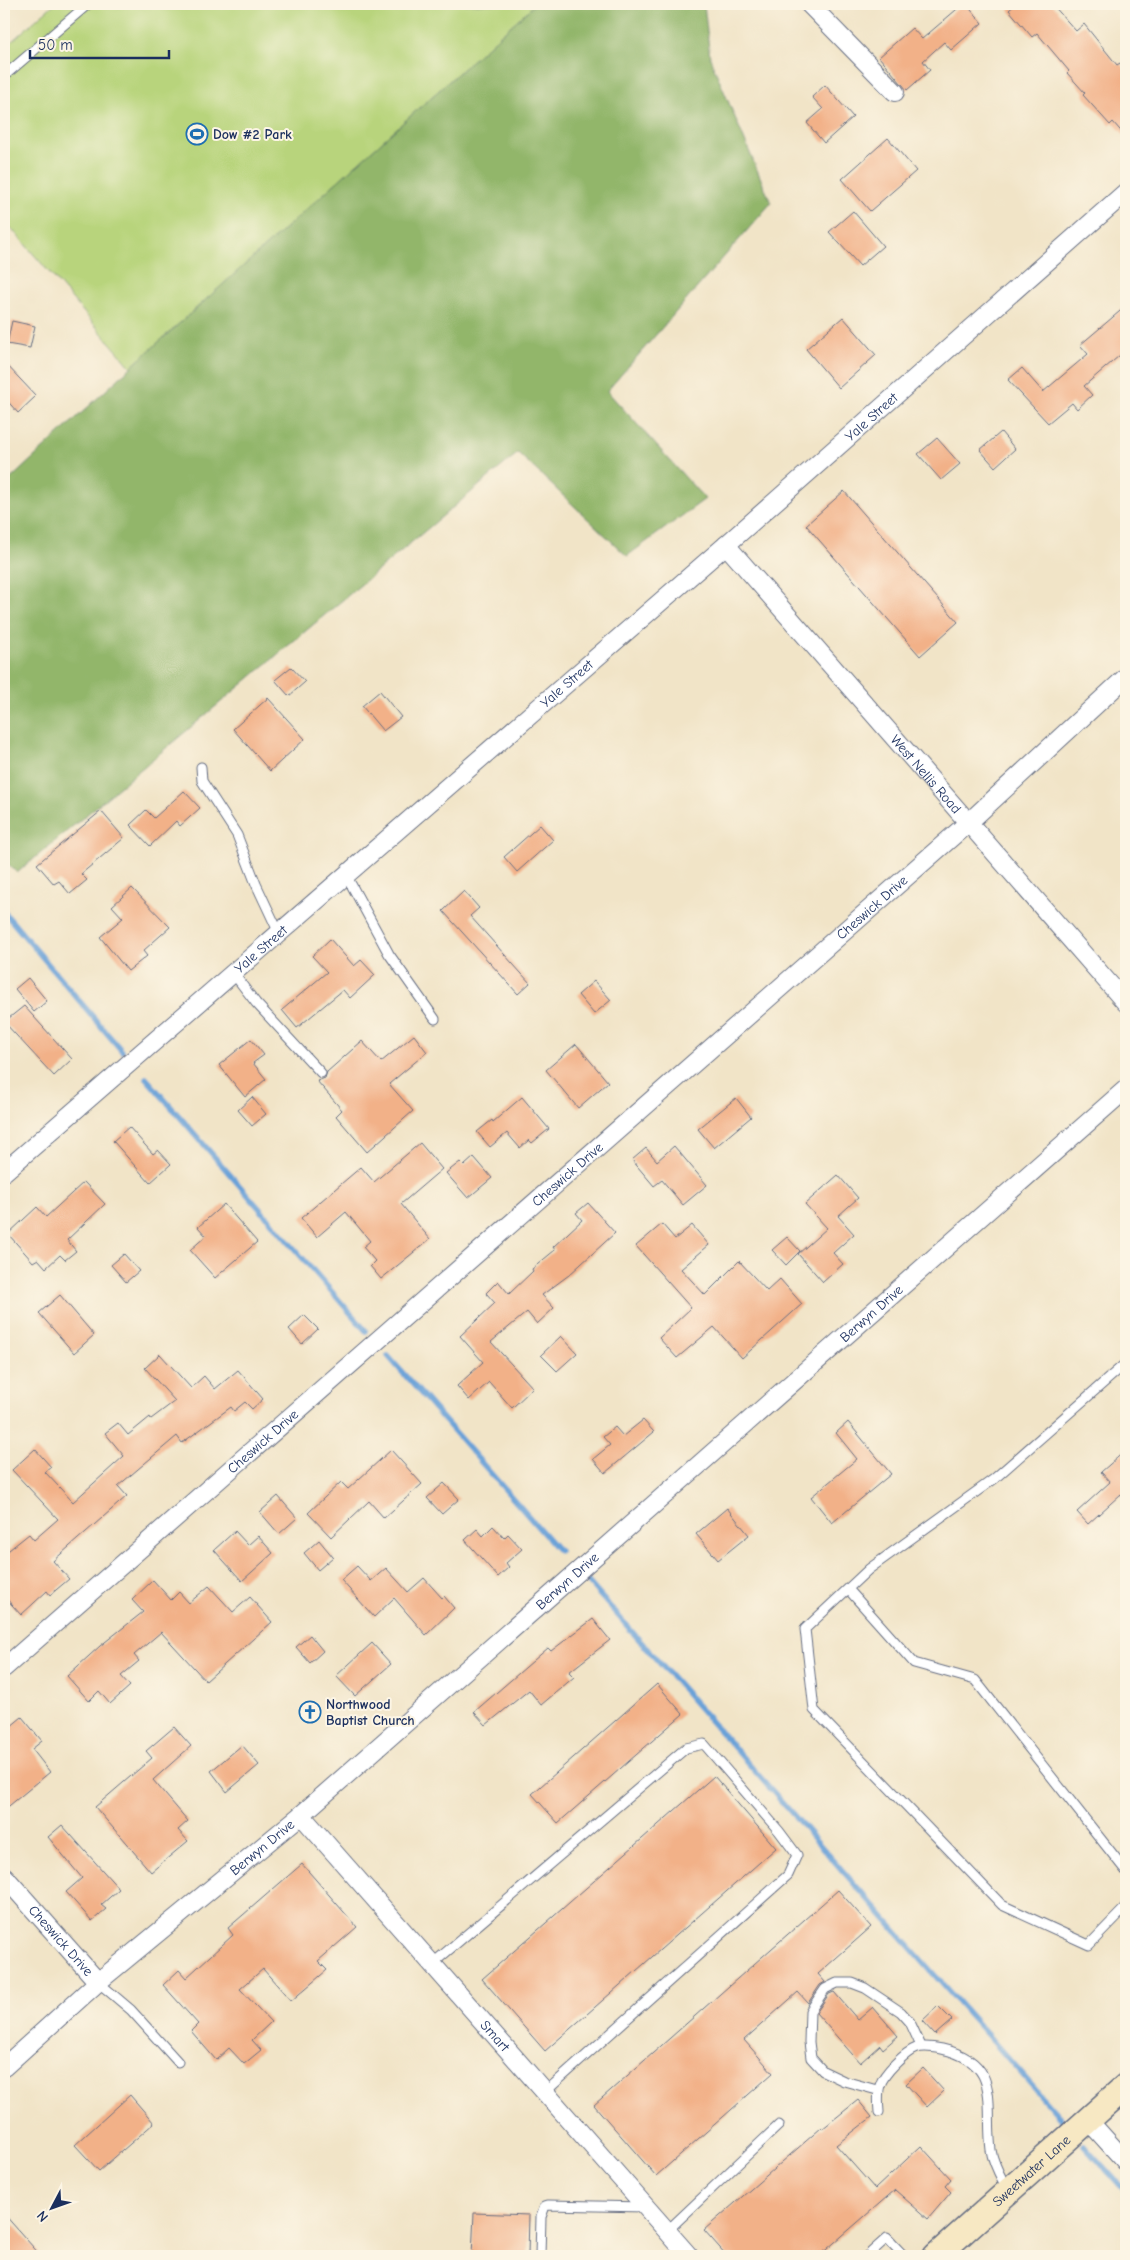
<svg xmlns="http://www.w3.org/2000/svg" width="1130" height="2260" viewBox="0 0 1130 2260" font-family="'Comic Neue',sans-serif">
<rect width="100%" height="100%" fill="#fcf5e5"/>
<filter id="ink" filterUnits="userSpaceOnUse"><feTurbulence type="fractalNoise" baseFrequency=".02" numOctaves="2"/><feDisplacementMap in="SourceGraphic" scale="10" xChannelSelector="R" yChannelSelector="G"/><feConvolveMatrix kernelMatrix="1 2 1 2 8 2 1 2 1" color-interpolation-filters="sRGB"/></filter>
<filter id="wash" filterUnits="userSpaceOnUse"><feTurbulence type="fractalNoise" baseFrequency=".0096" numOctaves="4" result="noise"/><feDisplacementMap in="SourceGraphic" scale="20" xChannelSelector="R" yChannelSelector="G"/><feGaussianBlur stdDeviation="1.12" result="paint"/><feColorMatrix in="noise" values="0 0 0 0 0 0 0 0 0 0 0 0 0 0 0 0 0 1.4 0 .05"/><feComposite in="paint" operator="in"/></filter>
<g filter="url(#wash)">
<rect width="100%" height="100%" fill="#f1e4c7"/>
<!-- green -->
<path fill="#b8d47b" stroke="#6a826c" d="M 54,4 L 535,4 L 131,367 L 4,220 L 4,48 Z"/>
<!-- forest -->
<path fill="#92b66b" stroke="#567264" d="M 535,4 L 704,4 L 710,58 L 771,203 L 607,391 L 705,499 L 627,556 L 518,453 L 17,873 L 4,860 L 4,485 L 131,367 Z"/>
<g fill="none" stroke-linecap="round" stroke-linejoin="round">
<!-- stream -->
<path stroke="#69a1d8" stroke-width="5.5" d="M 4,912 L 122,1051
M 146,1078 L 366,1331
M 388,1356 L 559,1551
M 583,1576 L 1064,2122
M 1084,2145 L 1126,2192"/>
</g>
<g id="blocks">
<!-- building -->
<path fill="#f2b188" d="M 963,4 L 966,4 L 982,23 L 951,50 L 944,42 L 923,61 L 930,70 L 907,90 L 879,57 L 912,28 L 922,39 Z
M 1016,4 L 1052,4 L 1076,31 L 1084,24 L 1117,65 L 1120,63 L 1126,70 L 1126,137 L 1113,122 L 1110,125 L 1083,95 L 1085,93 L 1067,73 L 1069,71 L 1037,33 L 1032,37 L 1009,10 Z
M 825,85 L 853,117 L 824,143 L 807,123 L 823,109 L 812,97 Z
M 888,138 L 916,171 L 870,211 L 842,179 Z
M 853,211 L 883,246 L 860,266 L 829,232 Z
M 1126,306 L 1126,350 L 1084,386 L 1092,395 L 1077,409 L 1072,403 L 1048,423 L 1008,380 L 1022,368 L 1043,392 L 1088,354 L 1080,345 Z
M 843,317 L 876,355 L 839,388 L 806,349 Z
M 12,321 L 35,326 L 30,348 L 7,344 Z
M 4,362 L 36,396 L 18,413 L 4,397 Z
M 1001,432 L 1015,449 L 995,467 L 980,450 Z
M 937,438 L 960,464 L 941,480 L 918,454 Z
M 844,491 L 958,622 L 920,656 L 806,525 Z
M 291,667 L 305,682 L 289,696 L 275,680 Z
M 380,691 L 401,717 L 383,731 L 362,706 Z
M 268,698 L 305,739 L 270,771 L 233,729 Z
M 184,791 L 200,808 L 180,826 L 176,821 L 150,846 L 130,825 L 146,810 L 154,818 Z
M 101,811 L 124,838 L 81,874 L 87,880 L 70,894 L 59,881 L 54,884 L 37,864 Z
M 540,825 L 553,840 L 517,872 L 504,857 Z
M 132,888 L 170,927 L 143,951 L 147,956 L 128,971 L 100,937 L 123,918 L 112,906 Z
M 464,891 L 479,908 L 470,916 L 530,983 L 518,994 L 443,911 Z
M 330,939 L 354,966 L 361,960 L 375,975 L 350,998 L 343,990 L 297,1028 L 282,1010 L 327,972 L 312,956 Z
M 28,978 L 47,1001 L 34,1012 L 15,989 Z
M 594,981 L 611,1000 L 594,1014 L 578,995 Z
M 24,1006 L 72,1059 L 54,1076 L 4,1022 Z
M 414,1035 L 427,1052 L 389,1084 L 413,1111 L 367,1152 L 336,1116 L 342,1110 L 317,1081 L 325,1078 L 327,1072 L 362,1041 L 381,1062 Z
M 251,1039 L 264,1055 L 253,1063 L 266,1079 L 245,1097 L 219,1065 Z
M 576,1044 L 608,1082 L 578,1108 L 546,1070 Z
M 252,1097 L 266,1114 L 252,1126 L 238,1110 Z
M 522,1097 L 549,1129 L 532,1143 L 529,1140 L 520,1148 L 507,1133 L 490,1147 L 477,1132 L 492,1120 L 493,1122 Z
M 736,1098 L 751,1117 L 714,1148 L 698,1129 Z
M 129,1127 L 153,1154 L 158,1150 L 171,1164 L 150,1183 L 113,1141 Z
M 420,1143 L 442,1169 L 401,1204 L 430,1239 L 381,1279 L 370,1266 L 375,1261 L 363,1247 L 370,1241 L 346,1212 L 317,1237 L 301,1218 L 361,1167 L 374,1182 Z
M 674,1146 L 707,1185 L 683,1205 L 662,1180 L 654,1186 L 632,1160 L 646,1148 L 657,1161 Z
M 474,1157 L 492,1178 L 468,1198 L 446,1173 L 460,1162 L 464,1166 Z
M 838,1175 L 858,1198 L 838,1216 L 854,1234 L 833,1253 L 843,1264 L 823,1282 L 798,1254 L 827,1228 L 805,1204 Z
M 84,1182 L 105,1204 L 67,1240 L 76,1251 L 65,1260 L 60,1255 L 46,1268 L 38,1259 L 33,1262 L 8,1234 L 37,1207 L 46,1217 Z
M 588,1203 L 615,1233 L 569,1275 L 542,1295 L 554,1308 L 537,1324 L 527,1312 L 491,1342 L 533,1388 L 512,1408 L 489,1382 L 469,1400 L 457,1386 L 483,1362 L 460,1336 L 495,1303 L 486,1293 L 498,1281 L 509,1294 L 533,1271 L 532,1269 L 555,1250 L 553,1247 L 582,1220 L 576,1213 Z
M 224,1204 L 257,1242 L 215,1278 L 190,1250 L 206,1236 L 198,1227 Z
M 662,1224 L 675,1239 L 692,1225 L 709,1245 L 681,1269 L 705,1295 L 739,1261 L 767,1291 L 780,1279 L 802,1304 L 742,1358 L 714,1327 L 677,1358 L 659,1338 L 691,1308 L 636,1246 Z
M 787,1237 L 800,1251 L 786,1265 L 772,1250 Z
M 124,1254 L 139,1271 L 126,1282 L 111,1265 Z
M 60,1295 L 94,1335 L 74,1353 L 39,1313 Z
M 304,1315 L 318,1329 L 302,1344 L 289,1329 Z
M 561,1336 L 577,1353 L 557,1371 L 541,1355 Z
M 160,1354 L 191,1388 L 204,1376 L 215,1389 L 238,1370 L 263,1399 L 252,1409 L 245,1402 L 234,1411 L 231,1407 L 182,1443 L 177,1436 L 118,1486 L 127,1496 L 53,1561 L 69,1579 L 50,1595 L 47,1591 L 21,1615 L 4,1596 L 4,1554 L 29,1534 L 34,1540 L 58,1519 L 12,1470 L 35,1449 L 51,1467 L 45,1472 L 73,1502 L 124,1456 L 105,1433 L 118,1423 L 128,1435 L 150,1417 L 151,1419 L 175,1401 L 145,1368 Z
M 643,1420 L 654,1432 L 605,1473 L 593,1459 L 610,1445 L 603,1437 L 615,1427 L 623,1436 Z
M 848,1422 L 891,1474 L 832,1523 L 811,1497 L 857,1459 L 836,1433 Z
M 391,1450 L 422,1484 L 384,1518 L 369,1501 L 331,1537 L 308,1513 L 341,1482 L 348,1489 Z
M 1126,1450 L 1126,1501 L 1121,1494 L 1088,1524 L 1077,1512 L 1110,1482 L 1101,1472 Z
M 444,1483 L 459,1499 L 442,1514 L 427,1498 Z
M 278,1496 L 297,1518 L 279,1534 L 260,1512 Z
M 727,1508 L 749,1535 L 718,1560 L 696,1534 Z
M 493,1526 L 504,1538 L 508,1534 L 522,1549 L 506,1563 L 509,1567 L 498,1577 L 465,1540 L 477,1529 L 483,1536 Z
M 235,1531 L 248,1545 L 258,1536 L 273,1553 L 242,1581 L 214,1550 Z
M 319,1540 L 333,1557 L 318,1570 L 304,1553 Z
M 357,1566 L 371,1581 L 386,1568 L 408,1592 L 424,1578 L 442,1598 L 444,1596 L 454,1608 L 426,1635 L 394,1598 L 374,1617 L 341,1580 Z
M 153,1580 L 171,1600 L 179,1592 L 189,1603 L 209,1586 L 233,1612 L 250,1597 L 272,1622 L 206,1681 L 161,1632 L 134,1655 L 139,1661 L 121,1676 L 130,1686 L 110,1704 L 99,1691 L 89,1701 L 67,1676 L 100,1646 L 143,1612 L 132,1600 Z
M 593,1619 L 610,1640 L 569,1672 L 574,1677 L 541,1705 L 529,1690 L 486,1725 L 474,1712 L 548,1648 L 551,1651 Z
M 310,1635 L 323,1651 L 310,1663 L 296,1647 Z
M 372,1643 L 391,1664 L 355,1696 L 336,1676 Z
M 657,1684 L 683,1714 L 558,1823 L 532,1794 Z
M 22,1717 L 42,1741 L 32,1749 L 50,1772 L 4,1810 L 4,1732 Z
M 174,1727 L 191,1746 L 153,1780 L 188,1821 L 178,1830 L 188,1841 L 151,1872 L 95,1807 L 152,1758 L 146,1751 Z
M 242,1745 L 259,1765 L 227,1792 L 211,1771 Z
M 714,1776 L 776,1848 L 545,2051 L 482,1979 Z
M 62,1825 L 119,1889 L 101,1905 L 106,1909 L 92,1921 L 66,1892 L 82,1878 L 48,1837 Z
M 302,1864 L 357,1927 L 318,1961 L 327,1970 L 291,2001 L 263,1969 L 240,1989 L 271,2022 L 252,2040 L 261,2050 L 244,2064 L 229,2048 L 216,2060 L 191,2031 L 198,2024 L 163,1985 L 179,1970 L 186,1978 L 233,1935 L 228,1928 Z
M 838,1890 L 871,1927 L 818,1974 L 825,1982 L 820,1985 L 808,2003 L 798,1992 L 744,2040 L 773,2073 L 656,2176 L 594,2105 Z
M 834,1992 L 858,2020 L 873,2007 L 898,2036 L 883,2049 L 880,2045 L 860,2063 L 816,2013 L 829,1994 Z
M 938,2006 L 952,2020 L 935,2035 L 922,2021 Z
M 923,2068 L 944,2091 L 927,2107 L 906,2084 Z
M 130,2095 L 154,2123 L 99,2171 L 75,2145 Z
M 858,2100 L 872,2117 L 836,2145 L 875,2189 L 921,2146 L 951,2179 L 945,2186 L 951,2192 L 928,2219 L 895,2190 L 819,2256 L 727,2256 L 704,2230 L 821,2128 L 822,2129 Z
M 474,2213 L 529,2215 L 528,2256 L 472,2256 Z
M 4,2214 L 41,2256 L 4,2256 Z"/>
</g>
</g>
<g filter="url(#ink)">
<use href="#blocks" fill-opacity="0" stroke="#666e83" stroke-width="1"/>
<g fill="none" stroke-linecap="round" stroke-linejoin="round">
<!-- lane casing -->
<g stroke="#666e83" stroke-width="11">
<path id="lane" d="M 4,76 L 88,4
M 201,767 L 202,781 L 237,835 L 256,884 L 279,933
M 346,875 L 389,954 L 435,1019
M 233,973 L 256,1003 L 321,1073
M 1126,1363 L 994,1479 L 869,1569 L 805,1629 L 814,1710 L 1002,1905 L 1089,1945 L 1126,1907
M 848,1589 L 914,1663 L 975,1680 L 1126,1871
M 431,1965 L 686,1748 L 704,1744 L 779,1831 L 797,1855 L 788,1875 L 544,2093
M 98,1982 L 131,2010 L 178,2062
M 877,2090 L 844,2081 L 823,2071 L 811,2058 L 809,2042 L 810,2011 L 825,1989 L 837,1983 L 852,1983 L 865,1988 L 901,2012 L 910,2022 L 921,2046
M 879,2112 C 877,2089 878,2081 895,2064 C 912,2047 918,2044 942,2049 C 1003,2063 985,2104 991,2150 C 993,2164 1001,2177 1007,2189
M 667,2231 L 779,2125
M 540,2256 L 541,2217 L 545,2206 L 548,2205 L 645,2207
M 867,2256 L 887,2238 L 904,2256"/>
</g>
<!-- street casing -->
<g stroke="#666e83" stroke-width="20">
<g id="street">
<path d="M 809,4 L 895,92"/>
<path id="s1" d="M 726,545 L 1126,1003"/>
<path id="s2" d="M 4,1172 L 726,545 L 1126,192"/>
<path id="s3" d="M 4,1668 L 969,822 L 1126,677"/>
<path id="s4" d="M 301,1815 L 689,2256"/>
<path id="s5" d="M 4,1876 L 98,1982"/>
<path id="s6" d="M 4,2067 L 98,1982 L 301,1815 L 1126,1089"/>
<path d="M 1088,2120 L 1126,2162"/>
</g>
</g>
<!-- secondary casing -->
<g stroke="#666e83" stroke-width="28">
<g id="secondary">
<path id="s7" d="M 936,2256 L 1126,2086"/>
</g>
</g>
<!-- lane -->
<use href="#lane" stroke="#fff" stroke-width="9"/>
<!-- street -->
<use href="#street" stroke="#fff" stroke-width="18"/>
<!-- secondary -->
<use href="#secondary" stroke="#f7e8c3" stroke-width="25"/>
</g>
</g>
<!-- icons -->
<defs>
<g id="stadium-ring" transform="scale(1.125)"><circle r="9.5" fill="#fcf5e5" stroke="#1f6fb2" stroke-width="1.5"/><path d="M0-5a6.5 5 0 1 0 0 10a6.5 5 0 1 0 0-10ZM-3.5-1.8h7v3.6h-7Z" fill="#1f6fb2"/></g>
<g id="church-ring" transform="scale(1.125)"><circle r="9.5" fill="#fcf5e5" stroke="#1f6fb2" stroke-width="1.5"/><path d="M-1.2-6h2.4v3.5h3.3v2.4h-3.3V6h-2.4V-.1h-3.3v-2.4h3.3Z" fill="#1f6fb2"/></g>
</defs>
<g fill-rule="evenodd">
<use href="#stadium-ring" x="197" y="134"/>
<use href="#church-ring" x="310" y="1712"/>
</g>
<g text-anchor="middle" dominant-baseline="central" stroke-width="4" stroke-linejoin="round" paint-order="stroke">
<!-- poi labels -->
<g font-size="14" font-weight="bold" fill="#1b2f5e" stroke="#fcf5e5" text-anchor="start">
<text x="213" y="134">Dow #2 Park</text>
<text x="326" y="1704">Northwood<tspan x="326" dy="16">Baptist Church</tspan></text>
</g>
<!-- street labels -->
<g font-size="14" fill="#1b2f5e" stroke="#fcf5e5">
<text stroke="none"><textPath href="#s2" startOffset="1150">Yale Street</textPath></text>
<text stroke="none"><textPath href="#s2" startOffset="745">Yale Street</textPath></text>
<text stroke="none"><textPath href="#s1" startOffset="304">West Nellis Road</textPath></text>
<text stroke="none"><textPath href="#s3" startOffset="1154">Cheswick Drive</textPath></text>
<text stroke="none"><textPath href="#s2" startOffset="340">Yale Street</textPath></text>
<text stroke="none"><textPath href="#s3" startOffset="749">Cheswick Drive</textPath></text>
<text stroke="none"><textPath href="#s6" startOffset="1149">Berwyn Drive</textPath></text>
<text stroke="none"><textPath href="#s3" startOffset="344">Cheswick Drive</textPath></text>
<text stroke="none"><textPath href="#s6" startOffset="744">Berwyn Drive</textPath></text>
<text stroke="none"><textPath href="#s6" startOffset="339">Berwyn Drive</textPath></text>
<text stroke="none"><textPath href="#s5" startOffset="86">Cheswick Drive</textPath></text>
<text stroke="none"><textPath href="#s4" startOffset="294">Smart</textPath></text>
<text stroke="none"><textPath href="#s7" startOffset="128">Sweetwater Lane</textPath></text>
</g>
</g>
<!-- margin -->
<rect width="1130" height="2260" fill="none" stroke="#fcf5e5" stroke-width="20"/>
<!-- north arrow -->
<g transform="translate(52 2208) rotate(229)" stroke="#fcf5e5" stroke-width="4" paint-order="stroke">
<path d="M0-4L9 19L0 12L-9 19Z" fill="#1b2f5e"/>
<text y="-8" font-size="14" font-weight="bold" text-anchor="middle" fill="#1b2f5e">N</text>
</g>
<!-- scale -->
<path d="M30 50v8h139v-8" fill="none" stroke="#1b2f5e" stroke-width="2.5"/>
<text x="38" y="50" font-size="15" fill="#1b2f5e" stroke="#fcf5e5" stroke-width="4" paint-order="stroke">50 m</text>
</svg>
